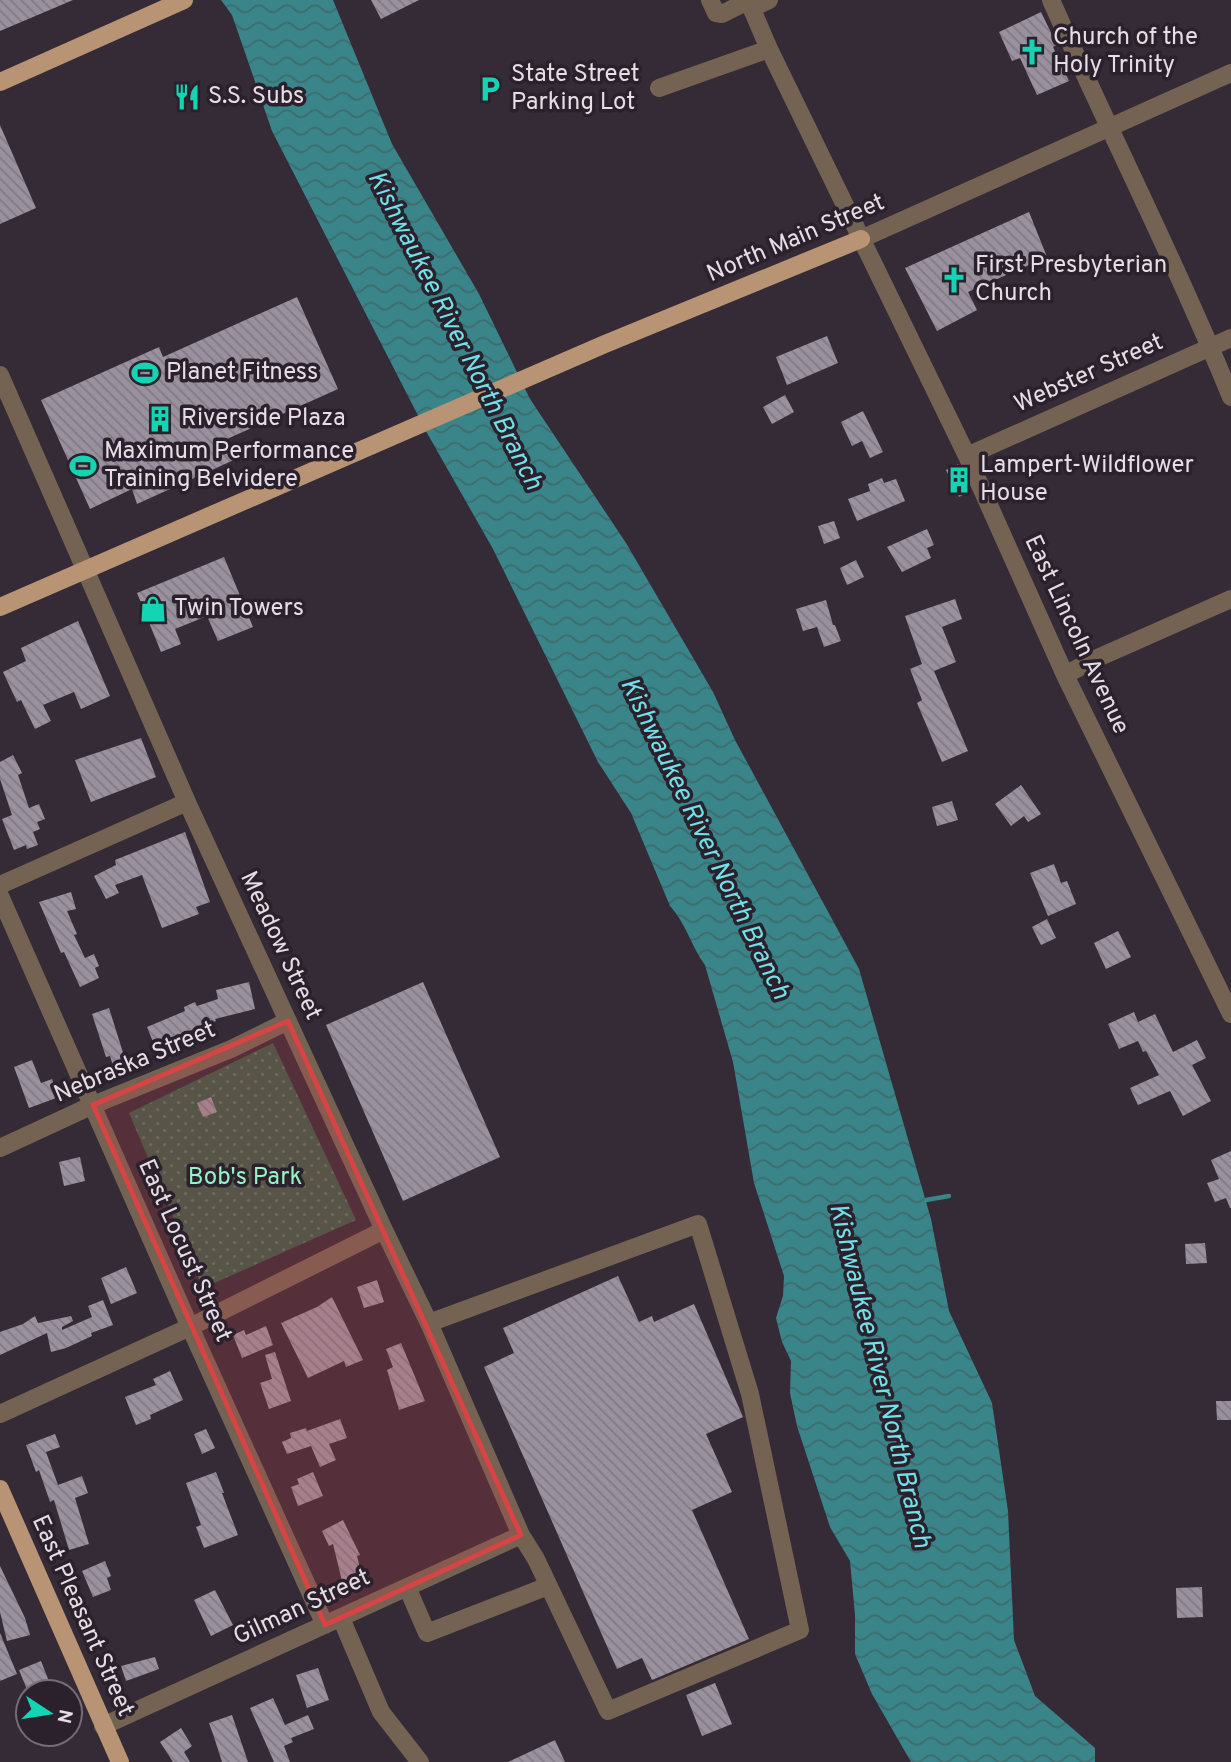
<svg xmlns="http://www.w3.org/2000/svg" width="1231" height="1762" viewBox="0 0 1231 1762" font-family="Overpass,sans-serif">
<defs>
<pattern id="green-dots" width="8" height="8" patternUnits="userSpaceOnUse" patternTransform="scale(1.75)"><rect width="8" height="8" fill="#385b49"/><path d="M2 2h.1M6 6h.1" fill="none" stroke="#557263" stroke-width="1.8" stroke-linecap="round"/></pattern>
<pattern id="water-waves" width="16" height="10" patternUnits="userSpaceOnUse" patternTransform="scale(1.75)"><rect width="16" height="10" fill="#3a8589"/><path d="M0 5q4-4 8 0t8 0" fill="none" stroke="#3e6b6e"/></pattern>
<pattern id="building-back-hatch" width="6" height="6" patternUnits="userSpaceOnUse" patternTransform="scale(1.75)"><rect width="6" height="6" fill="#9a919f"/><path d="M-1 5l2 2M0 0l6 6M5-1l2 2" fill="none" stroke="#807a84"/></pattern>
</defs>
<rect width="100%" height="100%" fill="#352b36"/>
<!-- green -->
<path fill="url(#green-dots)" d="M 273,1043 L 356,1220 L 203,1288 L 129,1113 Z"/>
<!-- water -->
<path fill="url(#water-waves)" d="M 221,0 L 333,0 L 392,144 L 479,294 L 530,399 L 626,543 L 713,692 L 735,740 L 859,969 L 931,1219 L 949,1311 L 992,1403 L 1008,1511 L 1014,1640 L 1035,1696 L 1095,1748 L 1095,1762 L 911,1762 L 872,1694 L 855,1654 L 855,1615 L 850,1561 L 830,1527 L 797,1426 L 790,1393 L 791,1361 L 782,1342 L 776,1318 L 783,1296 L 784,1276 L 754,1183 L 733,1062 L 705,965 C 691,946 686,923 670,906 L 631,813 L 598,762 L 493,549 L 427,433 L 272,131 L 232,15 Z"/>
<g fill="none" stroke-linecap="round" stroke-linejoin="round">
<!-- stream -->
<path stroke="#3a8589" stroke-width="4.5" d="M 926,1200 L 949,1196"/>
</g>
<!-- building -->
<path fill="url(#building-back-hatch)" d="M 0,0 L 73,0 L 0,31 Z
M 371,0 L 419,0 L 381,19 Z
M 1041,12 L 1057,45 L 1053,47 L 1069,81 L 1037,95 L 1020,58 L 1012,61 L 999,32 Z
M 0,125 L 36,208 L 0,224 Z
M 1029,212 L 1047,257 L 968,292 L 977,310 L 937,331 L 905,268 Z
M 297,297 L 338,389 L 227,439 L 236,459 L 137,504 L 132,489 L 90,509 L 41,400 L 159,347 L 163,357 Z
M 827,336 L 838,363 L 787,385 L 776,357 Z
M 785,395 L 794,412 L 772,424 L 763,407 Z
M 863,411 L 883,452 L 870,458 L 862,441 L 852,446 L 841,422 Z
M 958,464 L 970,491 L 959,497 L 946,470 Z
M 882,478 L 884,483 L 896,479 L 905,501 L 857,521 L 848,499 L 870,491 L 868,484 Z
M 834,521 L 840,538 L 824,544 L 818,526 Z
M 927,529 L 934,545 L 927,548 L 931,558 L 902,572 L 887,547 Z
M 224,557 L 253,627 L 218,641 L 207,616 L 175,629 L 181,644 L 161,652 L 137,593 Z
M 856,560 L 864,577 L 847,585 L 840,568 Z
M 955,599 L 962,619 L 942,627 L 956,662 L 934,671 L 968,751 L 942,762 L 917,703 L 922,700 L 910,669 L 922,664 L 905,616 Z
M 826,600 L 833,625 L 835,625 L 841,641 L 824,647 L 817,627 L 803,631 L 796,609 Z
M 78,621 L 110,696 L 81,709 L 74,692 L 43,705 L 51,721 L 35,729 L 21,700 L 17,702 L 3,672 L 26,661 L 21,648 Z
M 141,738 L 156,777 L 91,802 L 75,760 Z
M 13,755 L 22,773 L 18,775 L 29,808 L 39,804 L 45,819 L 37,822 L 40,829 L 33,832 L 38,845 L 27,849 L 26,845 L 14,850 L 2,819 L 12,815 L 0,779 L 0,762 Z
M 1021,785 L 1041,814 L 1028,822 L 1024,816 L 1011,826 L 995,804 Z
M 952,801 L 958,820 L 937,826 L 932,807 Z
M 185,832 L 210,902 L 196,907 L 199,914 L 162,928 L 142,875 L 115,885 L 119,893 L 106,899 L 94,876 L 116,865 L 115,860 Z
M 1054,864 L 1061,883 L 1067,881 L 1076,904 L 1048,916 L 1030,873 Z
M 71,892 L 76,909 L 67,911 L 77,934 L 74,935 L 85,958 L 94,954 L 99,966 L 95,968 L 99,978 L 80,987 L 64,952 L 61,953 L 39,902 Z
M 1047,919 L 1056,938 L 1041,945 L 1032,927 Z
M 1118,931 L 1131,957 L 1106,969 L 1094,943 Z
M 249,982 L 255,1009 L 215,1019 L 216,1021 L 176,1036 L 176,1038 L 155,1047 L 147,1027 L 185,1011 L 184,1007 L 195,1002 L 197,1006 L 218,999 L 216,990 Z
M 423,982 L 500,1157 L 403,1201 L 326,1025 Z
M 109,1008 L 126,1062 L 113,1066 L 110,1056 L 106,1057 L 92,1014 Z
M 1134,1012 L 1138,1022 L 1155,1014 L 1173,1052 L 1197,1040 L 1206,1058 L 1192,1065 L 1211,1101 L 1183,1116 L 1170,1091 L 1138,1105 L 1130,1088 L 1159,1075 L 1146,1051 L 1143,1052 L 1138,1041 L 1119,1049 L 1108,1024 Z
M 32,1060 L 41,1083 L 52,1079 L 59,1097 L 29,1108 L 14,1067 Z
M 211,1097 L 217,1112 L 203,1117 L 197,1103 Z
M 1231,1151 L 1231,1208 L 1230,1208 L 1226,1198 L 1215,1202 L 1207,1183 L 1219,1179 L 1211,1160 Z
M 80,1157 L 85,1181 L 64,1186 L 59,1162 Z
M 1205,1243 L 1207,1263 L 1186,1264 L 1185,1244 Z
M 126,1267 L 137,1293 L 111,1304 L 101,1278 Z
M 618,1276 L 639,1322 L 652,1316 L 654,1322 L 694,1304 L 743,1417 L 706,1434 L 732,1492 L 692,1510 L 749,1639 L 652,1680 L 642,1658 L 617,1669 L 484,1367 L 514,1353 L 503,1328 Z
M 377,1280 L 384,1302 L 364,1308 L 357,1287 Z
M 332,1297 L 363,1360 L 346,1367 L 344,1361 L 308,1378 L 281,1323 L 317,1307 Z
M 103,1300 L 113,1325 L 91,1333 L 92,1336 L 66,1348 L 51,1352 L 47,1333 L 0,1355 L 0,1332 L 23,1324 L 35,1316 L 38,1323 L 71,1316 L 73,1321 L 62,1327 L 62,1330 L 92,1317 L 88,1306 Z
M 266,1326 L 273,1345 L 242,1358 L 233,1335 L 244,1330 L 246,1335 Z
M 401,1343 L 425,1401 L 399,1410 L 387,1370 L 393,1367 L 386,1349 Z
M 275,1352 L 291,1401 L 269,1409 L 260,1383 L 272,1379 L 265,1355 Z
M 170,1371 L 183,1400 L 150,1415 L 151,1419 L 136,1425 L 125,1397 L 156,1385 L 153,1379 Z
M 1216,1401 L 1231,1401 L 1231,1420 L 1217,1420 Z
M 340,1419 L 347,1438 L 329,1444 L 336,1460 L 320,1467 L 311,1446 L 287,1454 L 282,1442 L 291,1438 L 290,1433 L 306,1428 L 307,1431 Z
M 206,1429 L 215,1448 L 202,1454 L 194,1434 Z
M 55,1434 L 60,1447 L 46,1452 L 58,1485 L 82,1476 L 88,1493 L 75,1498 L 89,1544 L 69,1550 L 54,1500 L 50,1502 L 39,1470 L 36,1472 L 26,1445 Z
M 216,1472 L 224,1493 L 222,1493 L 238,1535 L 204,1548 L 196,1527 L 201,1525 L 186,1483 Z
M 313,1472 L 323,1496 L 298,1506 L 291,1487 L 299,1484 L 297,1479 Z
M 343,1520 L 360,1555 L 357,1556 L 363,1581 L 343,1585 L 333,1544 L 329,1546 L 322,1531 Z
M 105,1561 L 111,1576 L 107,1578 L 111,1590 L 93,1597 L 82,1571 Z
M 0,1566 L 25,1618 L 30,1635 L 7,1641 L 0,1612 Z
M 1202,1587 L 1203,1617 L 1177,1618 L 1176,1588 Z
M 215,1590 L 233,1625 L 211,1636 L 194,1600 Z
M 0,1633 L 17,1674 L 0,1681 Z
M 155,1657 L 159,1669 L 126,1681 L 121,1666 Z
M 41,1661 L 52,1689 L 45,1692 L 28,1692 L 19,1670 Z
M 318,1668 L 329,1700 L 307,1708 L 296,1675 Z
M 715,1683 L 732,1724 L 702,1736 L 686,1695 Z
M 273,1698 L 285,1725 L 308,1715 L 314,1729 L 291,1738 L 293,1742 L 284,1746 L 290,1762 L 274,1762 L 250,1708 Z
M 232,1715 L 248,1762 L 222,1762 L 214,1737 L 209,1723 Z
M 181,1728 L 192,1746 L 184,1752 L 190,1762 L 173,1762 L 160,1742 Z
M 555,1740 L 565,1762 L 508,1762 Z"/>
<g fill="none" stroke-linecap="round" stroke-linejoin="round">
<!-- minor -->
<path stroke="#746253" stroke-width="18" d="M 710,0 L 716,13 L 722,14 L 748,1
M 748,0 L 769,49 L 967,456 L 1065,675 L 1231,1014
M 1051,0 C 1110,133 1176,263 1231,397
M 752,8 L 769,0
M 659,88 L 769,49
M 861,239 L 1231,73
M 0,375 L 187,802 L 384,1230 L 429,1323 L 521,1535 L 536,1559 L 608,1711 L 800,1630 L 750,1394 L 698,1224 L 429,1323
M 967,456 L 1231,338
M 1065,675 L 1093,660 L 1231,599
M 0,885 L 187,802
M 0,896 L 190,1327 L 325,1625
M 0,1148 L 93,1105 L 231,1049 L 288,1021
M 0,1414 L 190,1327 L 384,1230
M 407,1587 L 427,1633 L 548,1586
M 341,1618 L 381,1712 L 420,1762
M 103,1726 L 521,1535"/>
<!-- major -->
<path stroke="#b89474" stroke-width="18" d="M 0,82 L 184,0
M 0,607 L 605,344 L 861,239
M 0,1489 L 120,1762"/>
</g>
<!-- marked area -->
<path fill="#d84344" fill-opacity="0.2" stroke="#d84344" stroke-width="5" stroke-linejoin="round" d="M 288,1021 L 521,1535 L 325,1625 L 93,1105 Z"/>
<!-- icons -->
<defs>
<g id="church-bare" transform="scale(2.1)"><path d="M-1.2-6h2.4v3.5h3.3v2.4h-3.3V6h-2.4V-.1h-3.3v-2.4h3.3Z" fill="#13d5b3" stroke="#2b212c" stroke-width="2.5" paint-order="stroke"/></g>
<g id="parking-bare" transform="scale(2.1)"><path d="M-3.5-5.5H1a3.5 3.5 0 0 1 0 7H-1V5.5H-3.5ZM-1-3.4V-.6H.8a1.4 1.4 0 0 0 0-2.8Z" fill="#13d5b3" stroke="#2b212c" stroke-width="2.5" paint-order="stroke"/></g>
<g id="restaurant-bare" transform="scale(2.1)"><path d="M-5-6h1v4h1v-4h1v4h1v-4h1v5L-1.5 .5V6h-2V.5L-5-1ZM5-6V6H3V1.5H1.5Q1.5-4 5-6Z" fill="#13d5b3" stroke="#2b212c" stroke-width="2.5" paint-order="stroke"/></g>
<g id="stadium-bare" transform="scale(2.1)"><path d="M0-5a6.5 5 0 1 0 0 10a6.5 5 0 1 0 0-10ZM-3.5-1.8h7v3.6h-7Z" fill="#13d5b3" stroke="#2b212c" stroke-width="2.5" paint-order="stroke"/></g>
<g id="building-bare" transform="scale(2.1)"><path d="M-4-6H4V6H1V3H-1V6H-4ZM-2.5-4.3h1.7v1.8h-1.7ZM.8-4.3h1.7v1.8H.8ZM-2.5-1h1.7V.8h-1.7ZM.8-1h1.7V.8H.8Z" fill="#13d5b3" stroke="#2b212c" stroke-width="2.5" paint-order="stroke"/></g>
<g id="shop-bare" transform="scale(2.1)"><path d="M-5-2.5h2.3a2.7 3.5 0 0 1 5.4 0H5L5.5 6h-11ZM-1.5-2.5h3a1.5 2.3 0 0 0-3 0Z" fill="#13d5b3" stroke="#2b212c" stroke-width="2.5" paint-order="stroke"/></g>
</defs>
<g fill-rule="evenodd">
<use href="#church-bare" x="1032" y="52"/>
<use href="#parking-bare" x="490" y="89"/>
<use href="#restaurant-bare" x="187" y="97"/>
<use href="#church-bare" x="954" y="280"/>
<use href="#stadium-bare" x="145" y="373"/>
<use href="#building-bare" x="160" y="419"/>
<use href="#stadium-bare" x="83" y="466"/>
<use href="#building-bare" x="959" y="480"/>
<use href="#shop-bare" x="153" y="609"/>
</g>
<g text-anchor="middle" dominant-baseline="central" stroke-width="7" stroke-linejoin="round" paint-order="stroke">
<!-- poi labels -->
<g font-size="24" fill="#e5dee5" stroke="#2b212c" text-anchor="start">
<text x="1053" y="38">Church of the<tspan x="1053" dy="28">Holy Trinity</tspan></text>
<text x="511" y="75">State Street<tspan x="511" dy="28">Parking Lot</tspan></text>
<text x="208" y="97">S.S. Subs</text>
<text x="975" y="266">First Presbyterian<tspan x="975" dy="28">Church</tspan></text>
<text x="166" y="373">Planet Fitness</text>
<text x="181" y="419">Riverside Plaza</text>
<text x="104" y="452">Maximum Performance<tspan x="104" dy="28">Training Belvidere</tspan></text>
<text x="980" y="466">Lampert-Wildflower<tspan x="980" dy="28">House</tspan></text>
<text x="174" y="609">Twin Towers</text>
</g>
<!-- street labels -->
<g font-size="24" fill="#e5dee5" stroke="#2b212c">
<text transform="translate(796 239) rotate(-23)">North Main Street</text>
<text transform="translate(1089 374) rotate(-24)">Webster Street</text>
<text transform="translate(1076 635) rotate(65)">East Lincoln Avenue</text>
<text transform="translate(280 946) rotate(65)">Meadow Street</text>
<text transform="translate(135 1063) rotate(-23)">Nebraska Street</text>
<text transform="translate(184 1251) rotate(66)">East Locust Street</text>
<text transform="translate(302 1608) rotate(-25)">Gilman Street</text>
<text transform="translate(82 1616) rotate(66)">East Pleasant Street</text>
</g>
<!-- park labels -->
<g font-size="24" fill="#9af1c6" stroke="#2b212c">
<text x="245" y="1178">Bob's Park</text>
</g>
<!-- water labels -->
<g font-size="26" font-style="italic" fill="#71e2e9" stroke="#2b212c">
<text transform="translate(454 331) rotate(63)">Kishwaukee River North Branch</text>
<text transform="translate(704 839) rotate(64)">Kishwaukee River North Branch</text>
<text transform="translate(879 1376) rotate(76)">Kishwaukee River North Branch</text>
</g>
</g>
<!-- north arrow -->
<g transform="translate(49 1713) rotate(102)"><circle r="33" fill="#2b212c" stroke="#756d76" stroke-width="2"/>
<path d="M0-5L12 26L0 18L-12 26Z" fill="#13d5b3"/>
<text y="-10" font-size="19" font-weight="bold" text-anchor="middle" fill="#e5dee5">N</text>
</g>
</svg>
